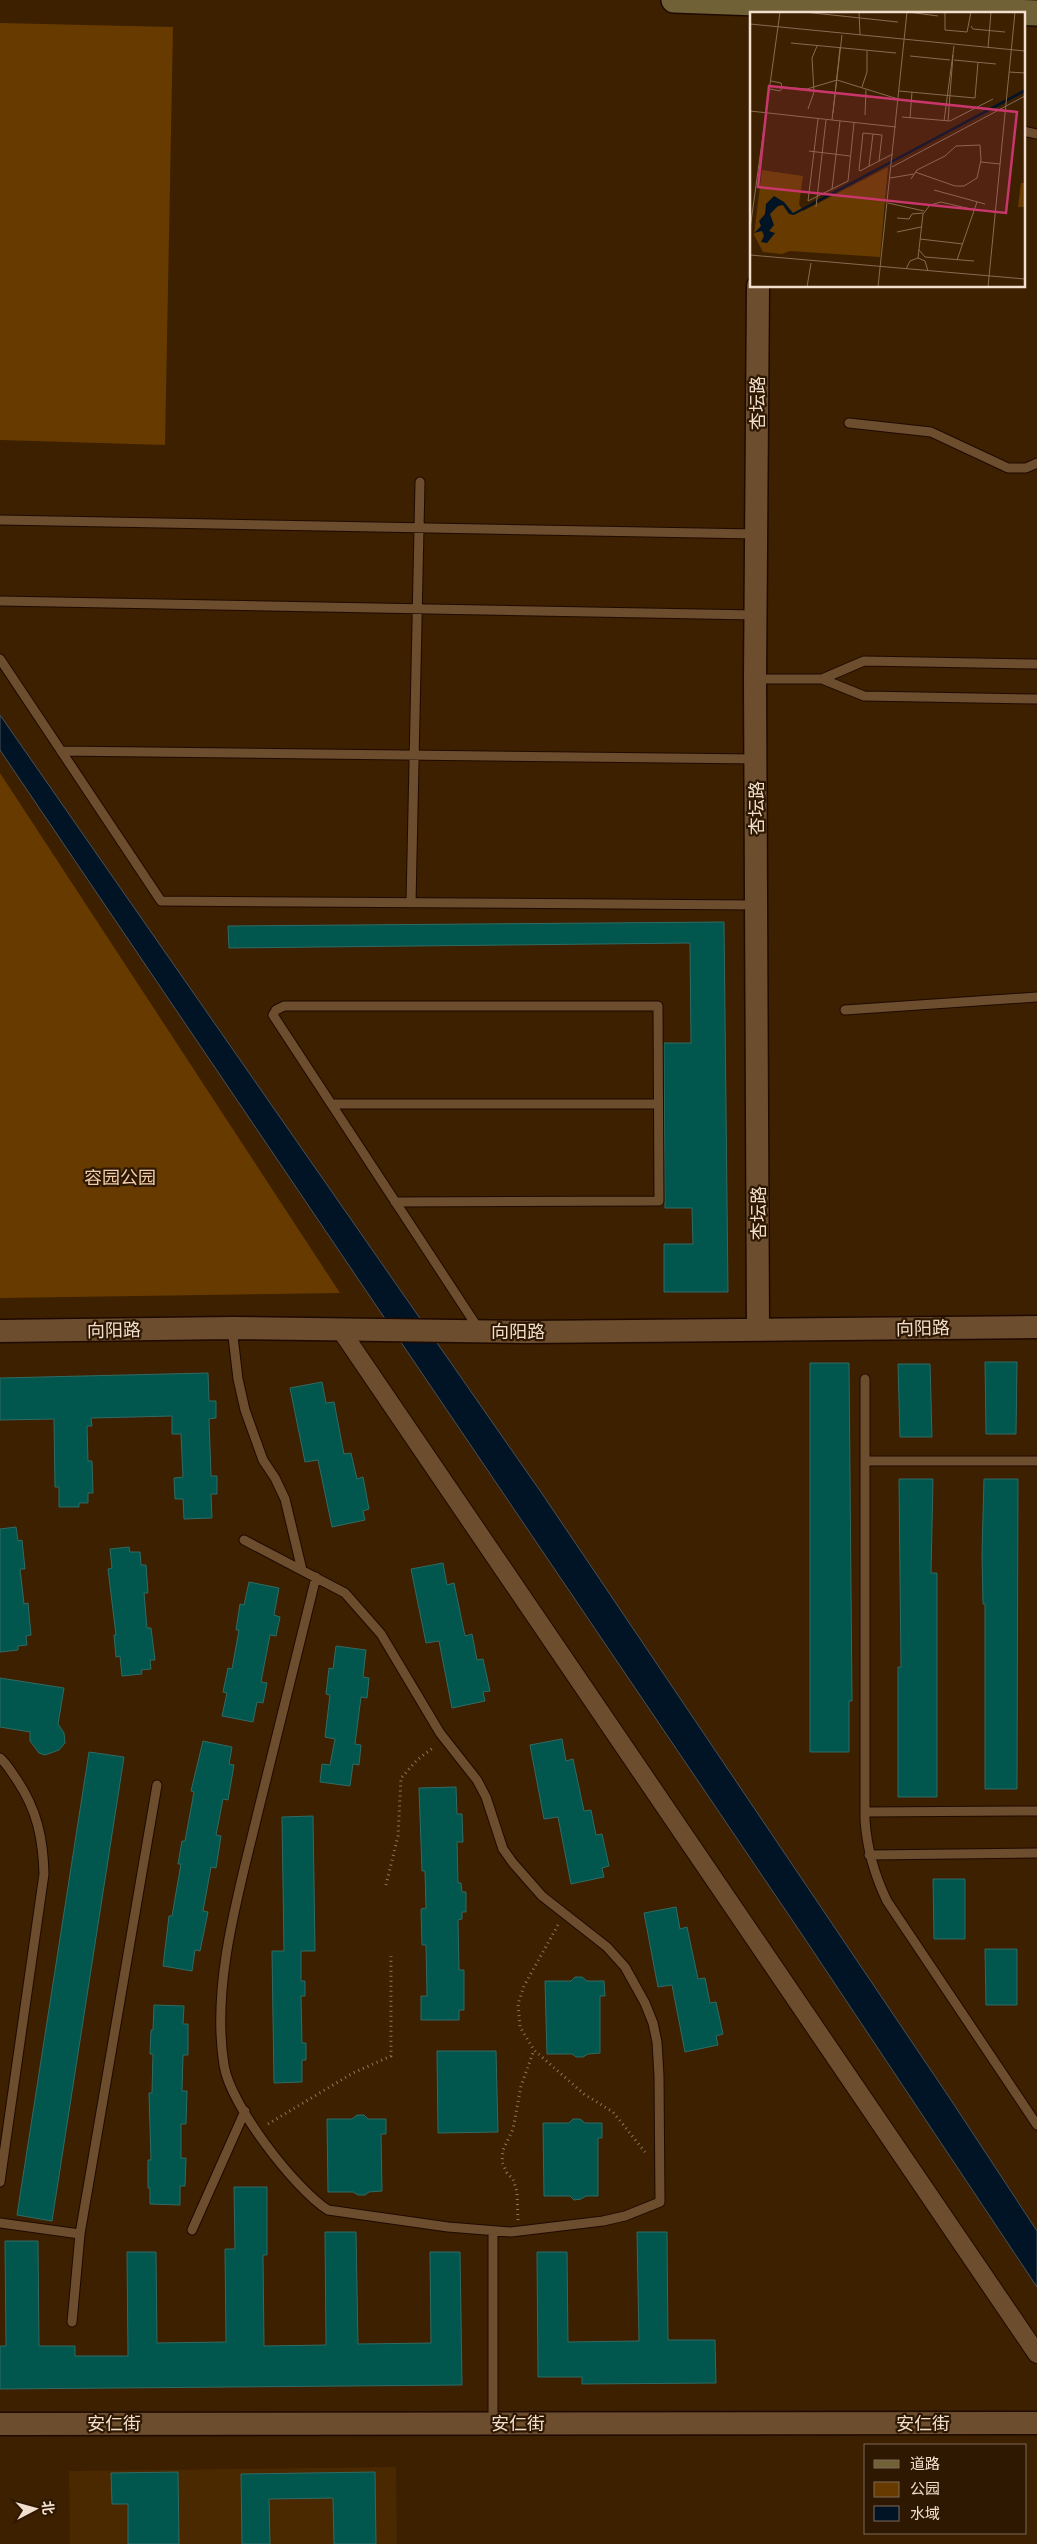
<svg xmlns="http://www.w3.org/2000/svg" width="1037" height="2544" viewBox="0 0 1037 2544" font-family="Roboto,'Noto Sans SC',sans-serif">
<rect width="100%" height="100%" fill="#3c2000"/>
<!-- built -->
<path fill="#4a2800" d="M 396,2467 L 397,2544 L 70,2544 L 69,2471 Z"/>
<!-- green -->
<path fill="#673a00" d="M 0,23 L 173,27 L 165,445 L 0,440 Z
M 0,773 L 340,1293 L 0,1298 Z"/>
<!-- water -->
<path fill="#001426" stroke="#495158" d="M 0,715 L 545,1498 L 951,2100 L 1037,2231 L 1037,2287 L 805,1939 L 0,750 Z"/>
<!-- building -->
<path fill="#01564e" stroke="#316b64" d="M 724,922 L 728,1292 L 664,1292 L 664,1244 L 693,1244 L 692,1208 L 665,1208 L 664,1043 L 691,1043 L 690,943 L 229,948 L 228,926 Z
M 985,1362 L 1017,1362 L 1016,1434 L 986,1434 Z
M 810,1363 L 849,1363 L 852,1701 L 849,1701 L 849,1752 L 810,1752 Z
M 898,1364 L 930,1364 L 932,1437 L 900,1437 Z
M 208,1373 L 209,1401 L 216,1401 L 216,1418 L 209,1419 L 211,1476 L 217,1476 L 217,1494 L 211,1494 L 212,1518 L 184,1519 L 183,1499 L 175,1499 L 174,1478 L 183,1477 L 181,1434 L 172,1434 L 172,1416 L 91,1418 L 92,1426 L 87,1426 L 88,1461 L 92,1461 L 93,1493 L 88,1493 L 88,1503 L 79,1503 L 79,1507 L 59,1507 L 59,1487 L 55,1487 L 54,1419 L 0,1420 L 0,1378 Z
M 322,1382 L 326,1403 L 334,1402 L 344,1454 L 351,1453 L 357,1479 L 363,1477 L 369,1509 L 363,1511 L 365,1520 L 332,1527 L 318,1460 L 305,1462 L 290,1388 Z
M 899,1479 L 933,1479 L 931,1573 L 937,1573 L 937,1797 L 898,1797 L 898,1667 L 901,1667 Z
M 984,1479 L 1018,1479 L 1017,1789 L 985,1789 L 985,1604 L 983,1604 L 982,1554 Z
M 16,1527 L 18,1541 L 22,1540 L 25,1569 L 20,1569 L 24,1604 L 28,1603 L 31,1635 L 26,1636 L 27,1645 L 18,1646 L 18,1650 L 0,1652 L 0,1529 Z
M 129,1547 L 130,1552 L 140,1552 L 141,1565 L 146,1565 L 148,1593 L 144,1593 L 147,1628 L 151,1628 L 155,1660 L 150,1660 L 151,1669 L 141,1670 L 142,1674 L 122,1676 L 120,1656 L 116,1657 L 114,1635 L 116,1635 L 108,1569 L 112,1568 L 110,1549 Z
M 443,1563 L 447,1585 L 454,1583 L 465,1636 L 472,1634 L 477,1660 L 483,1659 L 490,1691 L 483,1692 L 485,1701 L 452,1708 L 439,1641 L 426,1643 L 411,1569 Z
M 249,1582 L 279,1588 L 274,1615 L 280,1617 L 276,1636 L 270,1635 L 261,1682 L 267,1683 L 263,1703 L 257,1702 L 253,1722 L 222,1716 L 227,1693 L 223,1692 L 228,1668 L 232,1669 L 239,1630 L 236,1630 L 240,1604 L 244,1605 Z
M 336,1646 L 366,1650 L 363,1677 L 369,1678 L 367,1698 L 361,1697 L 355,1744 L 361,1745 L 359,1765 L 353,1764 L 350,1786 L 320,1782 L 322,1764 L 330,1765 L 335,1739 L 325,1737 L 330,1695 L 326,1694 L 329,1668 L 333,1669 Z
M 0,1678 L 64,1688 L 58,1724 L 64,1733 L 65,1743 L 59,1750 L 45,1755 L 39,1753 L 30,1741 L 30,1732 L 0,1727 Z
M 562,1739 L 566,1761 L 573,1759 L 584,1811 L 591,1810 L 596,1835 L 602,1834 L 609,1866 L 602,1868 L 604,1877 L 571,1884 L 558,1817 L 544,1819 L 530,1745 Z
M 203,1741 L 232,1747 L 229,1764 L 234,1765 L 228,1800 L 223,1799 L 216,1835 L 221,1836 L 216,1868 L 211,1867 L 203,1911 L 208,1912 L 200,1951 L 195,1950 L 192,1971 L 163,1966 L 169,1916 L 172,1916 L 181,1864 L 178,1864 L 182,1841 L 185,1841 L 194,1792 L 191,1791 Z
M 89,1752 L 124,1757 L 52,2221 L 17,2215 Z
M 456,1787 L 457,1814 L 462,1814 L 463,1842 L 457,1842 L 458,1883 L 461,1883 L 462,1892 L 466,1892 L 466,1912 L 462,1912 L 462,1919 L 458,1920 L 459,1970 L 464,1970 L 464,2010 L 459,2010 L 459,2020 L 421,2020 L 421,1996 L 427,1996 L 426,1945 L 422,1945 L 421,1909 L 426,1908 L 425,1871 L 422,1871 L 419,1788 Z
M 313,1816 L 315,1951 L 301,1951 L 301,1981 L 305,1981 L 305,1996 L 301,1996 L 302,2043 L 306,2043 L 306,2060 L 302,2060 L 302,2082 L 274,2083 L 272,1951 L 284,1951 L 282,1817 Z
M 933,1879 L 965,1879 L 965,1939 L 934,1939 Z
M 676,1907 L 680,1929 L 687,1927 L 698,1979 L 705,1978 L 710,2003 L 716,2002 L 723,2034 L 716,2036 L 718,2045 L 685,2052 L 672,1985 L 658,1987 L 644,1913 Z
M 985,1949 L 1017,1949 L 1017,2005 L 986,2005 Z
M 575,1977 L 582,1977 L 587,1981 L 604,1981 L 605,1996 L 600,1996 L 600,2053 L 588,2054 L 583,2057 L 576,2057 L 572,2054 L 547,2054 L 545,1981 L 571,1981 Z
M 154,2005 L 184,2006 L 183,2024 L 188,2024 L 188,2055 L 183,2055 L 182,2091 L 187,2091 L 186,2124 L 181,2124 L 181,2158 L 186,2158 L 185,2186 L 180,2186 L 180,2205 L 150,2204 L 150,2188 L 148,2188 L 148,2160 L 151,2160 L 149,2093 L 152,2093 L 153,2054 L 150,2054 L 151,2030 L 153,2030 Z
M 437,2051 L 496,2051 L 498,2132 L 438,2133 Z
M 357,2115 L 364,2115 L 368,2119 L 386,2119 L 386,2134 L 381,2134 L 382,2191 L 369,2192 L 365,2195 L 358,2195 L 353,2192 L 328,2192 L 327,2119 L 352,2119 Z
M 573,2119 L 580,2119 L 585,2123 L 602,2123 L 602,2138 L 598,2138 L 598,2196 L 586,2196 L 581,2199 L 574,2200 L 570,2196 L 544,2196 L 543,2123 L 569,2123 Z
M 234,2187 L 267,2187 L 267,2255 L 263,2255 L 264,2346 L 326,2345 L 325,2232 L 356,2232 L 358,2344 L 431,2343 L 430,2252 L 460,2252 L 462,2385 L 0,2389 L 0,2346 L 6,2346 L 5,2241 L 38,2241 L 39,2346 L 75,2346 L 75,2356 L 128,2356 L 127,2252 L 156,2252 L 157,2343 L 226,2342 L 225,2249 L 235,2249 Z
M 637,2232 L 667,2232 L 668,2340 L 715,2340 L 716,2383 L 582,2384 L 582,2377 L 538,2377 L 537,2252 L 567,2252 L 568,2342 L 639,2341 Z
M 178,2472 L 179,2544 L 128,2544 L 128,2504 L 112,2504 L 111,2473 Z
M 375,2472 L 376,2544 L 334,2544 L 333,2498 L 269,2499 L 270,2544 L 242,2544 L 241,2474 Z"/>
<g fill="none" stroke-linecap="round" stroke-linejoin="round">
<!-- service casing -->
<g stroke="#1f0a00" stroke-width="11">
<path id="service" d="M 1023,131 L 1037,134
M 849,423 L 931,432 L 1008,468 L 1026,468 L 1037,463
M 0,520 L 756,534
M 0,601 L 756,615
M 0,659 L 161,901 L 756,905
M 756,679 L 822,679 L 864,696 L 1037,699
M 822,679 L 864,661 L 1037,664
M 61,751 L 756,759
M 411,903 L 420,482
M 845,1010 L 1037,997
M 332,1104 L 658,1104
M 395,1202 L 659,1201 L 658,1006 L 284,1006 L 276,1010 L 273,1015 L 478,1328
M 232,1328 L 238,1379 L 245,1410 L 263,1460 L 275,1478 L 285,1499 L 302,1570
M 865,1379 L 865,1820 C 867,1850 874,1874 887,1901 L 1037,2125
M 865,1461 L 1037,1461
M 244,1540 L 345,1593 L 381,1634 L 440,1733 L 477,1780 L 486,1797 L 503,1849 L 513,1863 L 542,1896 L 607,1947 L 625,1967 L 645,2003 L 653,2023 L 657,2042 L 659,2076 L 660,2202 L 625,2216 L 603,2221 L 511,2232 L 448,2227 L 328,2210 C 295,2189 230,2105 224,2065 C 211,1984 239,1892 258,1812 C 277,1734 296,1656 316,1577
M 0,1758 C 7,1764 12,1773 17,1780 C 37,1810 43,1838 44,1874 L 0,2182
M 865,1812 L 1037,1811
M 869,1855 L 1037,1853
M 0,2223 L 80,2234
M 192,2230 L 245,2111
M 493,2232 L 493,2423
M 72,2322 L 80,2234 L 157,1785"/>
</g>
<!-- minor casing -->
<g stroke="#1f0a00" stroke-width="20">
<path id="minor" d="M 340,1329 L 1037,2354"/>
</g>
<!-- tertiary casing -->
<g stroke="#1f0a00" stroke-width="25">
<path id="tertiary" d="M 758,286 L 755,679 L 758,1329
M 0,1331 L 232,1328 L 527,1332 L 1037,1327
M 0,2424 L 1037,2423"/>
</g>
<!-- secondary casing -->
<g stroke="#1f0a00" stroke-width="28">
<path id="secondary" d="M 674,0 L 1037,13"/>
</g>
<!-- path -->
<path stroke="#8e765d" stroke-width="3" stroke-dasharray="1 4" stroke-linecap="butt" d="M 386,1885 L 398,1836 L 401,1778 L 417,1760 L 434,1747
M 558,1925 L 524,1986 L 518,2004 L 520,2027 L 534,2050 L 584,2094 L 613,2112 L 645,2152
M 268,2124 L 353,2073 L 391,2056 L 391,1956
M 518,2220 L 517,2192 L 513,2179 L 507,2173 L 502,2162 L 503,2150 L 513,2129 L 521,2086 L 534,2050"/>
<!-- service -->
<use href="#service" stroke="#6c4d2e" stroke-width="9"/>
<!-- minor -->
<use href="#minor" stroke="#6c4d2e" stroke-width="18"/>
<!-- tertiary -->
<use href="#tertiary" stroke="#6c4d2e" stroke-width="22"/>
<!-- secondary -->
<use href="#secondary" stroke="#706136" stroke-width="25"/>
</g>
<g text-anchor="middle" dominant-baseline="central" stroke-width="4.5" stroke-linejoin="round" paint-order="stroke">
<!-- street labels -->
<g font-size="18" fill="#f2dfce" stroke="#2e1802">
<text transform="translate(757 403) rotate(-90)">杏坛路</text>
<text transform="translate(756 808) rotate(-90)">杏坛路</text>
<text transform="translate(758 1213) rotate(-90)">杏坛路</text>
<text transform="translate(923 1328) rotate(-1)">向阳路</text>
<text transform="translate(114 1330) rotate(-1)">向阳路</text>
<text x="518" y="1331">向阳路</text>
<text x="114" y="2423">安仁街</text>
<text x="518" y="2423">安仁街</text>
<text x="923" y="2423">安仁街</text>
</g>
<!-- park labels -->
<g font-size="18" fill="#f2cead" stroke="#2e1802">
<text x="120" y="1177">容园公园</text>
</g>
</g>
<!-- overview -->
<g transform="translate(750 12)">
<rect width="275" height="275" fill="#3c2000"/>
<path d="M 138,155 L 130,245 L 40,239 L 32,242 L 13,240 L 4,223 L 12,158 L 53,164 L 49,192 L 53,199 ZM 271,171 L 275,171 L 275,195 L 268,195 Z" fill="#673a00"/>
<path d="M 275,77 L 275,80 L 44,203 L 39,202 L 33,193 L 28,194 L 20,202 L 24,213 L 19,219 L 25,221 L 17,231 L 11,230 L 14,224 L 12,219 L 4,221 L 11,214 L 9,209 L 15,202 L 16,192 L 24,184 L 34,190 L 43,201 Z" fill="#001426"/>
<path fill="none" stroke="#856c52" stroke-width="1" d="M 54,0 L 148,10M 109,0 L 110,23M 158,0 L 188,4M 195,0 L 195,18 L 217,20 L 221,0M 0,12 L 275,39M 221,14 L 223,17 L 255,20M 41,31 L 146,41M 238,36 L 241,0M 160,44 L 200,48M 204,48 L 246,52M 259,60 L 275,61M 32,75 L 57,77 L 87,68 L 148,87M 112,75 L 117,60 L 117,39M 20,77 L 30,79 L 32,76 L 31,71 L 21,69M 149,79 L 225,86 L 228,50M 58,97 L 64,80 L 62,46 L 67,34M 0,99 L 146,115M 83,101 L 90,36M 115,103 L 116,78M 152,105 L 200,109 L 243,87M 160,106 L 162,80M 82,108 L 92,23M 194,109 L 204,34M 198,109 L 203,43M 59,139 L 100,144M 129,149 L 132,123 L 113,121 L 109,158 L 110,159 L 129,149 L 143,142M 231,150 L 250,152M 119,154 L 123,122M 142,155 L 275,84M 140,166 L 164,162M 161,167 L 167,158 L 195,144 L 206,134 L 230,133 L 231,148 L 227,166 L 214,174 L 205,174 L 165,160M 82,177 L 90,109M 184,178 L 235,192M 58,189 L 98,169 L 104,111M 58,189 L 68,107M 138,191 L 174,199M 66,195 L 76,108M 147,206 L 159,207 L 162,202 L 173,201M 0,217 L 30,0M 147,220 L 171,215M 170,227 L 213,232M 169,238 L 175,245 L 224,249M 0,243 L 275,267M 168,246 L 173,202 L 180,193 L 191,190 L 225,198M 207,248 L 227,190M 156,257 L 160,249 L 168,246 L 175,249 L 178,259M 57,275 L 61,251M 128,275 L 157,0M 238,275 L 265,0"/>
<path fill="#c9366c" fill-opacity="0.15" stroke="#c9366c" stroke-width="2.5" d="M 19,74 L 267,100 L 256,201 L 8,175 Z"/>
<rect width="275" height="275" fill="none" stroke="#f2dfce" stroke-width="2.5"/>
</g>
<!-- legend -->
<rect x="864" y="2444" width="162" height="90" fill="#2e1802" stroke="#7c6854"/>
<rect x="874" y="2460" width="25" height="8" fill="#706136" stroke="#7c6854"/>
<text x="910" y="2469" font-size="15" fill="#f2dfce">道路</text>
<rect x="874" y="2482" width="25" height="15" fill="#673a00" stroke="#7c6854"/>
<text x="910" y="2494" font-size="15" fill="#f2dfce">公园</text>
<rect x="874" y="2506" width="25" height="15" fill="#001426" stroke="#7c6854"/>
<text x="910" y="2519" font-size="15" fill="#f2dfce">水域</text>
<!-- north arrow -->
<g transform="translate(35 2509) rotate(84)" stroke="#2e1802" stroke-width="4" paint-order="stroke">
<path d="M0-4L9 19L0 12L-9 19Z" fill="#f2dfce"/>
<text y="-8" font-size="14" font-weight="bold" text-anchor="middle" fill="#f2dfce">北</text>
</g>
</svg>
